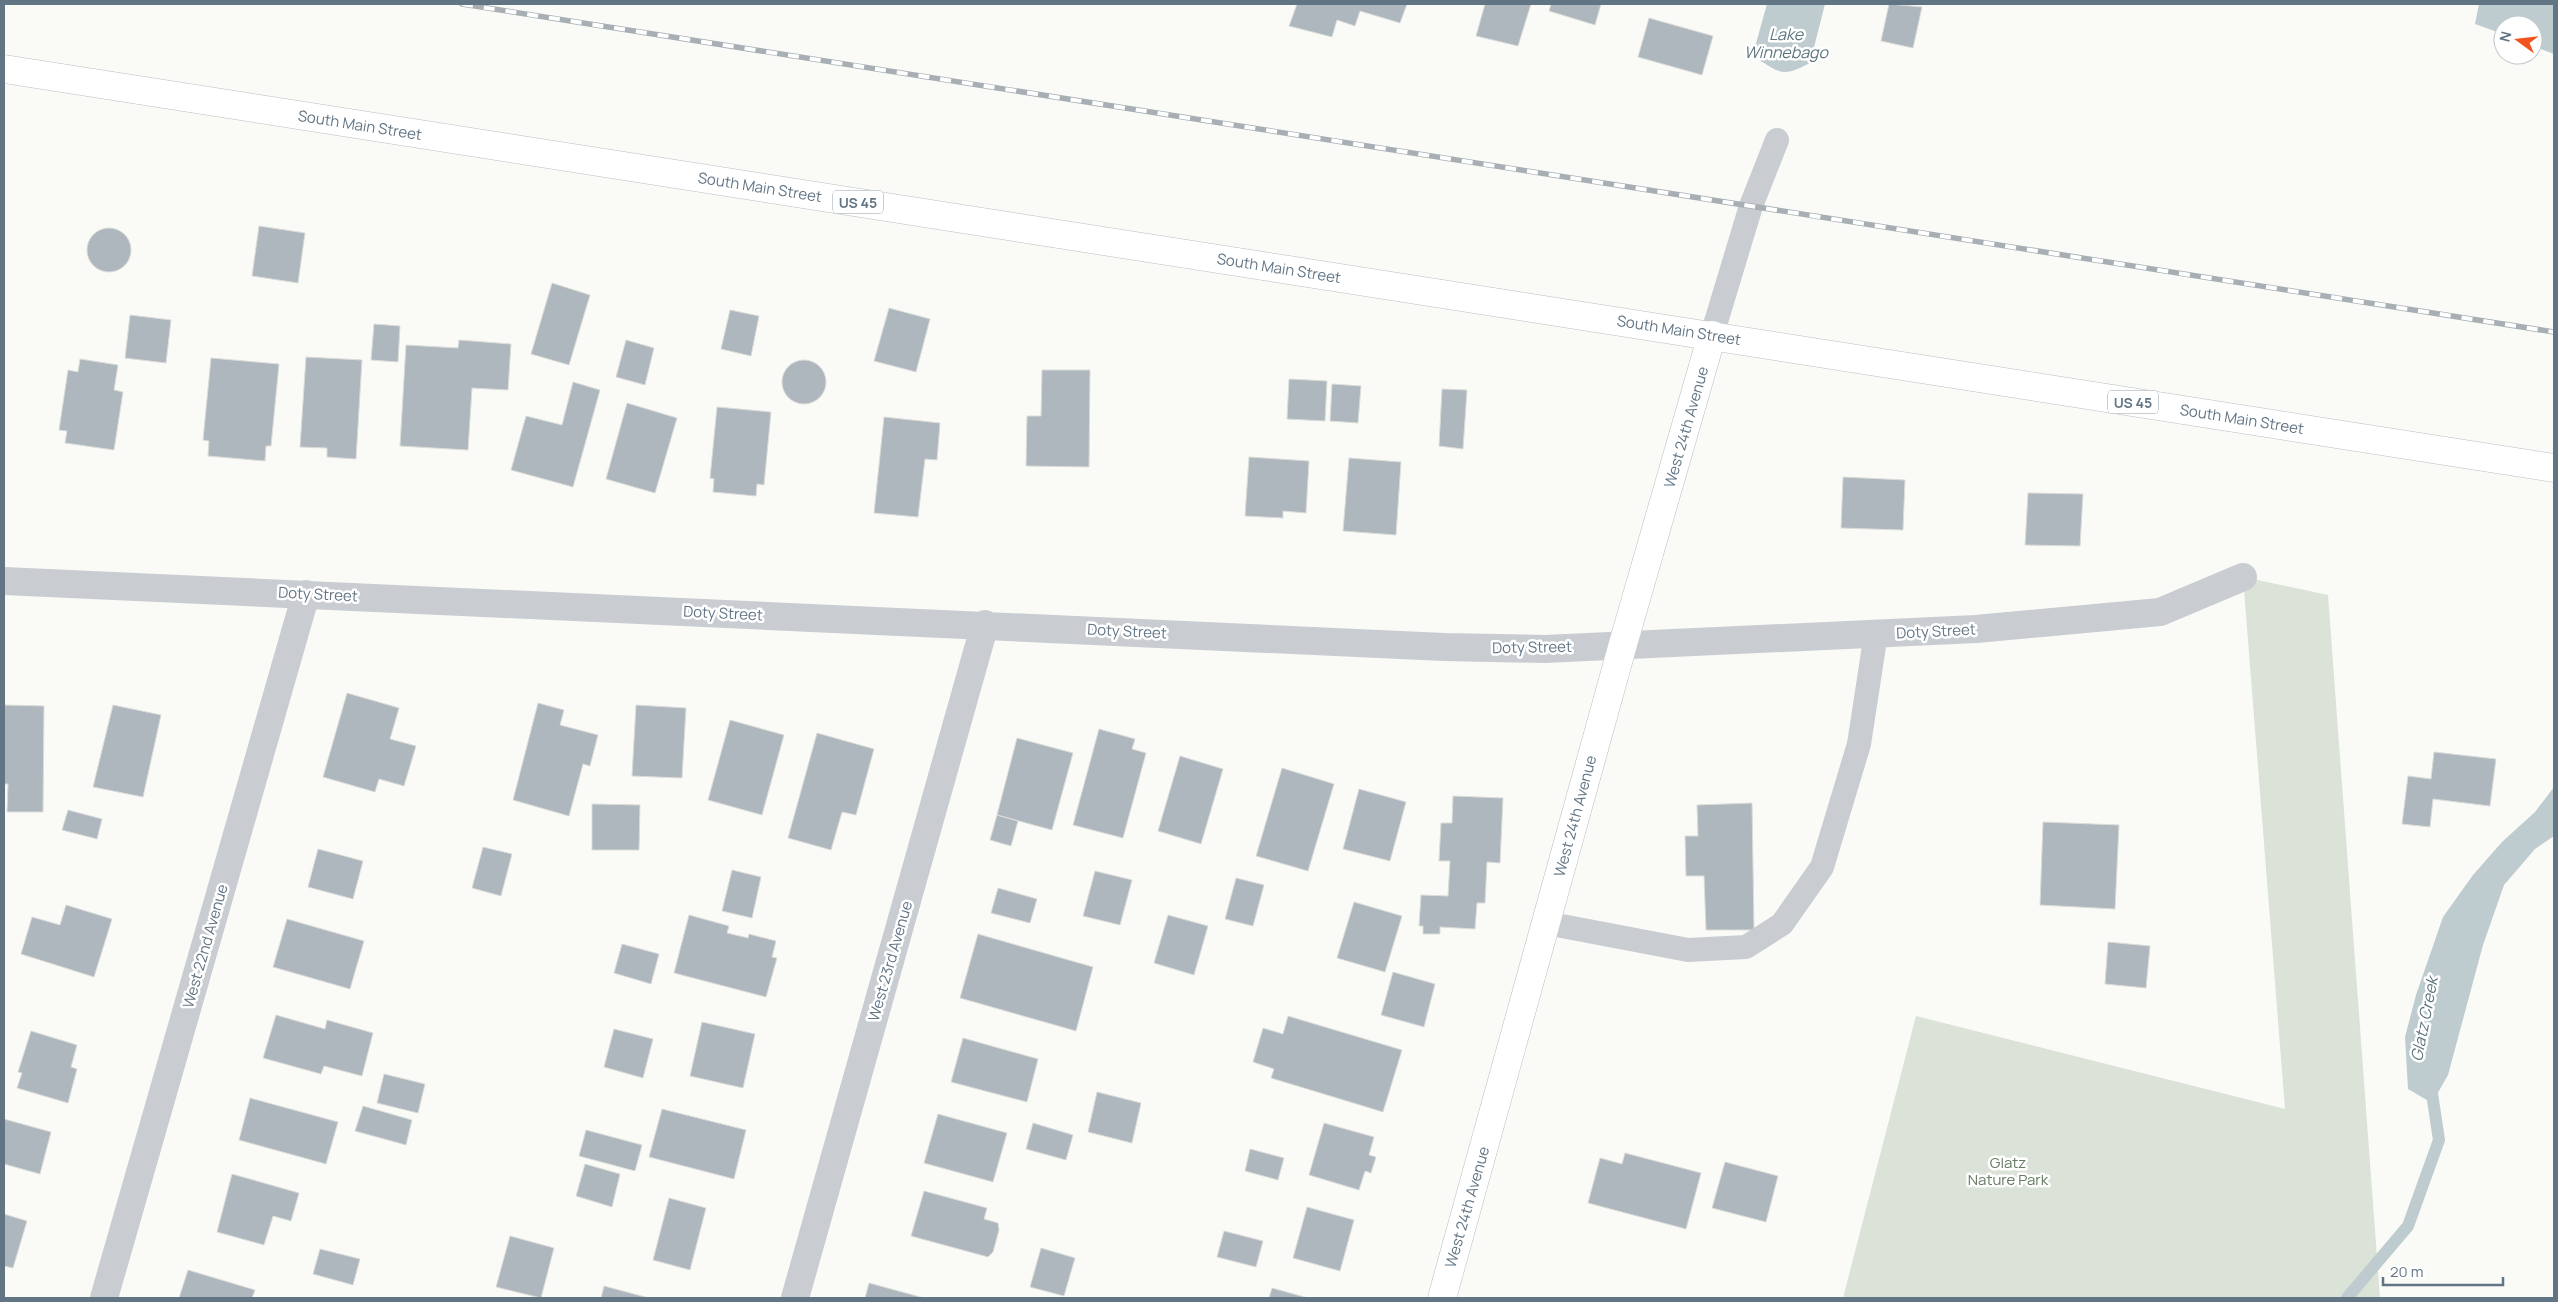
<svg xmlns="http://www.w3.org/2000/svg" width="2558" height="1302" viewBox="0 0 2558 1302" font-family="Manrope,sans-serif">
<rect width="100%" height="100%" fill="#fafaf7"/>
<!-- green -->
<path fill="#dbe2d8" d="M 2243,577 L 2328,595 L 2380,1298 L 1843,1298 L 1916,1016 L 2285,1109 Z"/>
<!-- water -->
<path fill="#becbcf" d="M 1767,4 L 1825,4 L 1810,63 C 1784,76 1782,75 1758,59 L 1755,47 Z
M 2479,4 L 2554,4 L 2554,54 L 2533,46 L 2533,25 L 2503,25 L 2503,34 L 2475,24 Z
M 2554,787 L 2554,836 L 2535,849 L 2504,885 L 2483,945 L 2448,1075 L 2432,1103 L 2408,1089 L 2405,1037 L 2416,995 L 2443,917 L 2473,875 L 2502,842 L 2535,812 Z"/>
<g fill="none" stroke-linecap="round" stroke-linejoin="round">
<!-- stream -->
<path stroke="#becbcf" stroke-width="12" d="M 2347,1298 L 2408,1226 L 2439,1140 L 2431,1087"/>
</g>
<!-- building -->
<path fill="#adb7bd" stroke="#dcdcd9" d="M 1297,4 L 1407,4 L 1400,23 L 1360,11 L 1355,26 L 1337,20 L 1332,37 L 1289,26 Z
M 1485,4 L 1531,4 L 1518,46 L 1476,36 Z
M 1551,4 L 1601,4 L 1595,25 L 1549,11 Z
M 1889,4 L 1922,7 L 1913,48 L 1881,41 Z
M 1649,18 L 1713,36 L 1702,75 L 1638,57 Z
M 259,226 L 305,233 L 298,283 L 252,276 Z
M87 250a22 22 0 1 1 44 0a22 22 0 1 1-44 0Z
M 552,283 L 590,295 L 569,365 L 531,354 Z
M 889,308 L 930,319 L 916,372 L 874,361 Z
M 730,310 L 759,316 L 751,356 L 721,349 Z
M 130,315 L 171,320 L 166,363 L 125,358 Z
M 374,324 L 400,326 L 398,362 L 371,360 Z
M 459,340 L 511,344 L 508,390 L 472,388 L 468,450 L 400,446 L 406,345 L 458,348 Z
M 626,340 L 654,348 L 645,385 L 616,377 Z
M 306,357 L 362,360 L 356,459 L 327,457 L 327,448 L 300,447 Z
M 211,358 L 279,364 L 271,446 L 266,446 L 265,461 L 208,456 L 209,441 L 203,440 Z
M 80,359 L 118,365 L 114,390 L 123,392 L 114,450 L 65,443 L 67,431 L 59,430 L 68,370 L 78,372 Z
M782 382a22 22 0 1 1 44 0a22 22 0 1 1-44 0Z
M 1042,370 L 1090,370 L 1089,467 L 1026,466 L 1027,416 L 1041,416 Z
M 1289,379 L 1327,381 L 1325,421 L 1287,419 Z
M 573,382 L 600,390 L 573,487 L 511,470 L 526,416 L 562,425 Z
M 1332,384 L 1361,386 L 1358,423 L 1330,421 Z
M 1442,389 L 1467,390 L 1463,449 L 1439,446 Z
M 627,403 L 677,418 L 655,493 L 606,479 Z
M 717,407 L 771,412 L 764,485 L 757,484 L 756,496 L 713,492 L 714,479 L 710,478 Z
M 884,417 L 940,423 L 937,460 L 925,459 L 918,517 L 874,513 Z
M 1249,457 L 1309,461 L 1306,513 L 1283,511 L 1283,518 L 1245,516 Z
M 1349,458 L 1401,462 L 1396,535 L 1343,531 Z
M 1843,477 L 1905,480 L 1903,530 L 1841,528 Z
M 2028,493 L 2083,494 L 2080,546 L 2025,545 Z
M 347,693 L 399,708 L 390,739 L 416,746 L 404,786 L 379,779 L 375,792 L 323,777 Z
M 538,703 L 564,710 L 560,725 L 598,735 L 590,766 L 583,764 L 569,816 L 513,800 Z
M 4,705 L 44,706 L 43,812 L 7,812 L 8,784 L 4,784 Z
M 113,705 L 161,715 L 143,797 L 93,787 Z
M 636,705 L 686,708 L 682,778 L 632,776 Z
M 730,720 L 784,735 L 762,815 L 708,800 Z
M 1099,729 L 1135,739 L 1132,749 L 1146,753 L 1123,838 L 1073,825 Z
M 817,733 L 874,749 L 856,815 L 842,812 L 831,850 L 788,838 Z
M 1017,738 L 1073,753 L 1052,830 L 997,815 Z
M 2434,752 L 2496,759 L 2490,806 L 2433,799 L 2430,827 L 2402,824 L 2408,776 L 2431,779 Z
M 1180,756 L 1223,769 L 1201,844 L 1158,831 Z
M 1282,768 L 1334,784 L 1308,871 L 1256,856 Z
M 1359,789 L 1406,802 L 1390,861 L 1343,849 Z
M 1453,796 L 1503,798 L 1500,863 L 1487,862 L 1485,903 L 1477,903 L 1475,929 L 1440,927 L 1440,934 L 1423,934 L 1423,926 L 1419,926 L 1421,895 L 1448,896 L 1450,861 L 1439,861 L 1441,823 L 1452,823 Z
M 1752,803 L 1754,930 L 1706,930 L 1704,876 L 1686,876 L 1685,836 L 1698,836 L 1697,805 Z
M 592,804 L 640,805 L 639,850 L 592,850 Z
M 68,810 L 102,819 L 97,839 L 62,830 Z
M 997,815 L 1018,821 L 1011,846 L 990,840 Z
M 2043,822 L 2119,825 L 2115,909 L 2040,905 Z
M 483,847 L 512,854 L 501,896 L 472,888 Z
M 318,849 L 363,861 L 353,899 L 308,887 Z
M 732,870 L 761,877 L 752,918 L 722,911 Z
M 1095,871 L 1132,880 L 1120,925 L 1083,916 Z
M 1236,878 L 1264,885 L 1253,926 L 1225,919 Z
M 998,888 L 1037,899 L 1030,923 L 991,913 Z
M 1354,902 L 1402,916 L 1385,972 L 1337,958 Z
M 66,905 L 112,919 L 94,977 L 21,954 L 32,917 L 60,925 Z
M 689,915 L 729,926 L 727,933 L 748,938 L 749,934 L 776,941 L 772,957 L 777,958 L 766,997 L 674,973 Z
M 1168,915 L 1208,926 L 1194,975 L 1154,963 Z
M 287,919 L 364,941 L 350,989 L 273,967 Z
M 978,934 L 1093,967 L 1076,1031 L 960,998 Z
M 2108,942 L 2150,946 L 2146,988 L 2105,984 Z
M 622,944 L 659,954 L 651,984 L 614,973 Z
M 1393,972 L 1435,984 L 1424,1027 L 1381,1015 Z
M 276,1015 L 325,1029 L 327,1020 L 373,1033 L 362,1076 L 324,1066 L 321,1074 L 263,1058 Z
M 1288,1016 L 1402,1050 L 1383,1112 L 1271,1078 L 1274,1069 L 1253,1062 L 1263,1028 L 1283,1034 Z
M 702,1022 L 755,1034 L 743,1088 L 690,1076 Z
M 614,1029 L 653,1039 L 643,1078 L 604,1067 Z
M 31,1031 L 77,1045 L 71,1067 L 77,1069 L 68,1103 L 17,1088 L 22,1073 L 18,1072 Z
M 963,1038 L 1038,1059 L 1027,1102 L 951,1082 Z
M 384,1074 L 425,1084 L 418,1113 L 377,1103 Z
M 1097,1092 L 1141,1103 L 1132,1143 L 1088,1132 Z
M 250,1098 L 338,1122 L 326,1164 L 239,1140 Z
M 363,1106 L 412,1120 L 406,1145 L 355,1131 Z
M 662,1109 L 746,1130 L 734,1179 L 649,1157 Z
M 938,1114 L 1007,1133 L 993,1182 L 924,1163 Z
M 4,1119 L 51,1132 L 40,1174 L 4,1164 Z
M 1033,1123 L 1073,1135 L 1066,1160 L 1026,1149 Z
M 1324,1123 L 1374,1137 L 1369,1155 L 1376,1157 L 1371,1173 L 1365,1171 L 1359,1190 L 1309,1175 Z
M 586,1130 L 642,1145 L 635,1171 L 579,1156 Z
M 1250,1149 L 1284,1158 L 1278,1180 L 1245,1171 Z
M 1625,1153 L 1701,1173 L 1686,1229 L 1588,1203 L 1600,1158 L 1622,1164 Z
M 1725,1162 L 1778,1176 L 1766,1222 L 1712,1208 Z
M 585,1164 L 620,1174 L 612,1207 L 576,1196 Z
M 232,1174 L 299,1193 L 291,1221 L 273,1216 L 264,1245 L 217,1232 Z
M 924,1191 L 987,1208 L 984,1219 L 998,1223 L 999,1230 L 993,1252 L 988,1257 L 911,1236 Z
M 669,1198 L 706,1208 L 690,1270 L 653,1260 Z
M 1307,1207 L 1354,1220 L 1340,1271 L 1293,1258 Z
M 4,1214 L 27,1221 L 13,1268 L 4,1266 Z
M 1224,1231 L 1263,1241 L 1256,1267 L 1217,1257 Z
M 510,1236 L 554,1248 L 541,1298 L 496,1287 Z
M 1041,1248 L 1075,1258 L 1064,1296 L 1030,1287 Z
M 320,1249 L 360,1259 L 353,1285 L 313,1274 Z
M 188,1270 L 255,1290 L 252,1298 L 179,1298 Z
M 869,1283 L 924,1298 L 865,1298 Z
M 604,1286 L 649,1298 L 601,1298 Z
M 1272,1288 L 1308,1298 L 1269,1298 Z"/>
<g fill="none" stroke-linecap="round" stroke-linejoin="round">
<!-- secondary casing -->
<g stroke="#b9bfc4" stroke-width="29">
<path id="secondary" d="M 1442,1298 L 1623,644 L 1712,335"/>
</g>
<!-- primary casing -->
<g stroke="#babec2" stroke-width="29">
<path id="primary" d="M 4,69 L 2554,468"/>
</g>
<!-- lane -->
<path stroke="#c9cdd1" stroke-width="24" d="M 1712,335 L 1751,206 L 1777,140
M 1546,923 L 1688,950 L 1746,947 L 1782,924 L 1822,867 L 1859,744 L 1876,633"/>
<!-- street -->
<path stroke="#c9cdd1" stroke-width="28" d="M 4,581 L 1444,647 L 1545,649 L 1976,629 L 2160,612 L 2243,577
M 104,1298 L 306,594
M 795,1298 L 985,624"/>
<!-- secondary -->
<use href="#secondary" stroke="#fff" stroke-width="28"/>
<!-- primary -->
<use href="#primary" stroke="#fff" stroke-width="28"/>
<!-- rail casing -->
<g stroke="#a7aeb4" stroke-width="5.5">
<path id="rail" d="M 462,4 L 2554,332"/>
</g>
<!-- rail -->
<use href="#rail" stroke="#fff" stroke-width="4" stroke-dasharray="11" stroke-linecap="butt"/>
</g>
<g text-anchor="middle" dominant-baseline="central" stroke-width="5" stroke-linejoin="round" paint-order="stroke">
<!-- shield labels -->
<g fill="#fff" stroke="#919eaa" stroke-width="1">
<rect x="833" y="190.5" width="50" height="23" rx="4"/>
<rect x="2108" y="390.5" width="50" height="23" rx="4"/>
</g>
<g font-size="14" font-weight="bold" fill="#627585">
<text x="858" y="202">US 45</text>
<text x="2133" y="402">US 45</text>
</g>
<!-- street labels -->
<g font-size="15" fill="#627585" stroke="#fff">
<text transform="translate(360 125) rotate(9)">South Main Street</text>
<text transform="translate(760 187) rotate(9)">South Main Street</text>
<text transform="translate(1279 268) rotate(9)">South Main Street</text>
<text transform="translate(1679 330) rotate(9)">South Main Street</text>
<text transform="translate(2242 419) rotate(9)">South Main Street</text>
<text transform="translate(1686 427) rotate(-74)">West 24th Avenue</text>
<text transform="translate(318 594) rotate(3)">Doty Street</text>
<text transform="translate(723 613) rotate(3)">Doty Street</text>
<text transform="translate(1127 631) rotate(3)">Doty Street</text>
<text transform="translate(1936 631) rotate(-3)">Doty Street</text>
<text transform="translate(1532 647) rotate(-1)">Doty Street</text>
<text transform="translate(1575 816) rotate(-75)">West 24th Avenue</text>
<text transform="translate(205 946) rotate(-74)">West 22nd Avenue</text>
<text transform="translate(890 961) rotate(-74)">West 23rd Avenue</text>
<text transform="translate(1467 1207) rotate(-74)">West 24th Avenue</text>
</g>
<!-- park labels -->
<g font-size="15" fill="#667b62" stroke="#fff">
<text x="2008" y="1162">Glatz<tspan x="2008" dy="17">Nature Park</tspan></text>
</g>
<!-- water labels -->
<g font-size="16" font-style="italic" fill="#5e757e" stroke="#fff">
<text x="1786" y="34">Lake<tspan x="1786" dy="18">Winnebago</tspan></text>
<text transform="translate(2424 1019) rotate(-79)">Glatz Creek</text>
</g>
</g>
<!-- border -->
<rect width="2558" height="1302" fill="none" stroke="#627585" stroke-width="10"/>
<!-- north arrow -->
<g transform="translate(2518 40) rotate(285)"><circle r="24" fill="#ffffff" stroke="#c0c8ce"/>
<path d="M0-4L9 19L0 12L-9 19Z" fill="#f2541f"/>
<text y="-8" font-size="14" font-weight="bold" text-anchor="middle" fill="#627585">N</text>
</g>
<!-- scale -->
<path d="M2383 1277v8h120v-8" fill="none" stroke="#627585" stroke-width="2.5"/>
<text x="2390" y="1277" font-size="15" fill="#627585" stroke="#ffffff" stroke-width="4" paint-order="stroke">20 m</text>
</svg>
